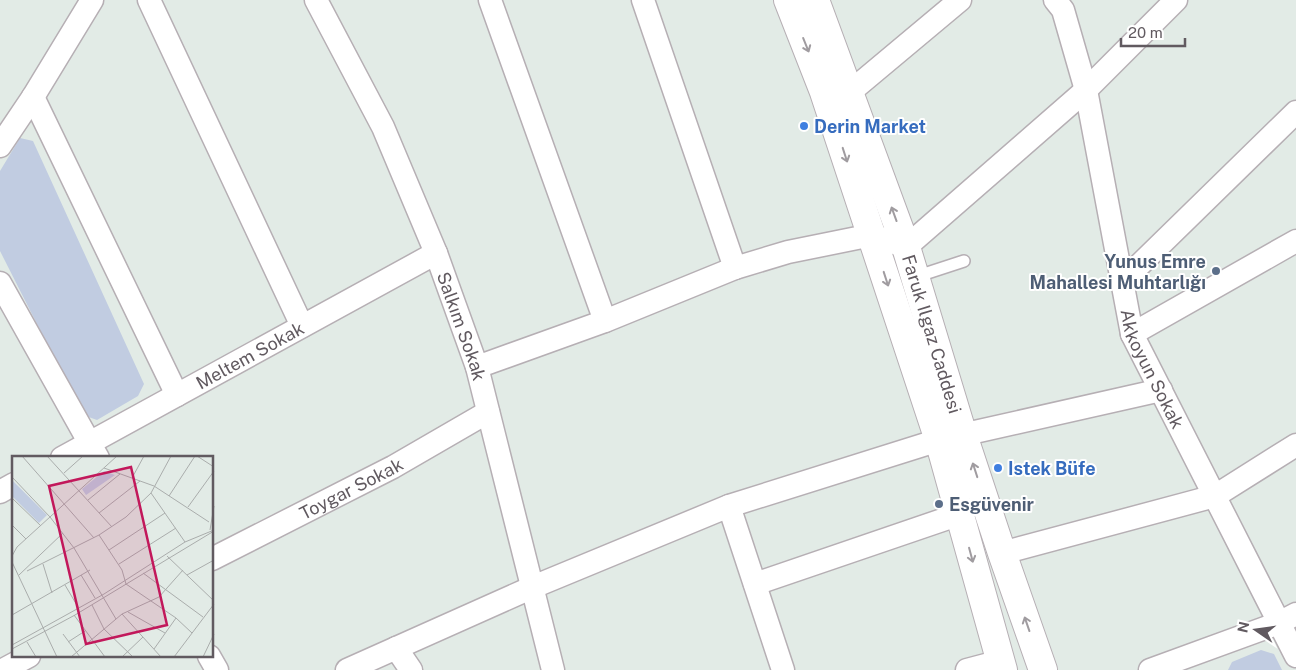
<svg xmlns="http://www.w3.org/2000/svg" width="1296" height="670" viewBox="0 0 1296 670" font-family="'Public Sans',sans-serif">
<rect width="100%" height="100%" fill="#e2ebe6"/>
<!-- green -->
<path fill="#c1cce1" d="M 20,138 L 33,141 L 144,384 L 138,396 L 97,420 L 83,415 L 0,251 L 0,171 Z
M 1261,650 L 1274,654 L 1282,670 L 1228,670 L 1232,662 Z"/>
<g fill="none" stroke-linecap="round" stroke-linejoin="round">
<!-- lane casing -->
<g stroke="#b6afb4" stroke-width="14">
<path id="lane" d="M 915,277 L 964,261"/>
</g>
<!-- street casing -->
<g stroke="#b6afb4" stroke-width="25">
<g id="street">
<path d="M 149,0 L 302,326"/>
<path id="s1" d="M 316,0 L 383,127 L 436,253 L 477,367 L 553,670"/>
<path d="M 490,0 L 605,321"/>
<path d="M 643,0 L 735,268"/>
<path id="s2" d="M 1055,0 L 1063,10 L 1086,90 L 1132,334 L 1296,656"/>
<path d="M 850,92 L 960,0"/>
<path d="M 33,97 L 177,395"/>
<path d="M 0,146 L 33,97 L 92,0"/>
<path d="M 1122,282 L 1296,112"/>
<path d="M 0,283 L 98,458"/>
<path d="M 1132,334 L 1296,241"/>
<path d="M 477,367 L 605,321 L 735,268 L 788,252 L 872,235 L 906,247 L 1086,90 L 1176,0"/>
<path id="s3" d="M 62,458 L 436,253"/>
<path d="M 0,492 L 14,484"/>
<path d="M 729,506 L 783,670"/>
<path d="M 1002,553 L 1215,496 L 1296,445"/>
<path id="s4" d="M 212,559 L 393,467 L 488,412"/>
<path d="M 755,584 L 960,514"/>
<path d="M 396,648 L 411,670"/>
<path d="M 209,656 L 217,670"/>
<path d="M 3,670 L 29,656"/>
<path d="M 347,670 L 533,587 L 729,506 L 939,440 L 1161,390"/>
<path d="M 967,670 L 1001,661"/>
<path d="M 1150,670 L 1279,623 L 1296,614"/>
</g>
</g>
<!-- secondary casing -->
<g stroke="#b6afb4" stroke-width="30">
<g id="secondary">
<path d="M 788,0 L 824,92 L 939,440 L 1003,670"/>
<path id="s5" d="M 815,0 L 906,247 L 963,435 L 1002,553 L 1043,670"/>
</g>
</g>
<!-- lane -->
<use href="#lane" stroke="#fff" stroke-width="11"/>
<!-- street -->
<use href="#street" stroke="#fff" stroke-width="22"/>
<!-- secondary -->
<use href="#secondary" stroke="#fff" stroke-width="28"/>
</g>
<!-- one-way arrows -->
<defs><path id="oneway-shaft" d="M-6 0H5M1.5-3L5.5 0L1.5 3" fill="none" stroke-width="1.6" stroke-linecap="round" stroke-linejoin="round" transform="scale(1.25)"/></defs>
<g stroke="#a09ca0">
<use href="#oneway-shaft" transform="translate(806 45) rotate(68)"/>
<use href="#oneway-shaft" transform="translate(845 155) rotate(72)"/>
<use href="#oneway-shaft" transform="translate(894 214) rotate(-110)"/>
<use href="#oneway-shaft" transform="translate(886 279) rotate(72)"/>
<use href="#oneway-shaft" transform="translate(975 470) rotate(-108)"/>
<use href="#oneway-shaft" transform="translate(971 555) rotate(75)"/>
<use href="#oneway-shaft" transform="translate(1027 624) rotate(-109)"/>
</g>
<!-- markers -->
<g fill="#3f7fe0" stroke="#fff" stroke-width="2">
<circle cx="804" cy="126" r="5"/>
<circle cx="998" cy="468" r="5"/>
</g>
<g fill="#5c6f8a" stroke="#fff" stroke-width="2">
<circle cx="1216" cy="271" r="5"/>
<circle cx="939" cy="504" r="5"/>
</g>
<g text-anchor="middle" dominant-baseline="central" stroke-width="4" stroke-linejoin="round" paint-order="stroke">
<!-- shop labels -->
<g font-size="18" font-weight="bold" fill="#366cbe" stroke="#fff" text-anchor="start">
<text x="814" y="126">Derin Market</text>
<text x="1008" y="468">Istek Büfe</text>
</g>
<!-- service labels -->
<g font-size="18" font-weight="bold" fill="#4e5e75" stroke="#fff" text-anchor="end">
<text x="1206" y="261">Yunus Emre<tspan x="1206" dy="21">Mahallesi Muhtarlığı</tspan></text>
<text x="949" y="504" text-anchor="start">Esgüvenir</text>
</g>
<!-- street labels -->
<g font-size="18" fill="#615a60" stroke="#fff">
<text stroke="none"><textPath href="#s1" startOffset="358">Salkım Sokak</textPath></text>
<text stroke="none"><textPath href="#s5" startOffset="354">Faruk Ilgaz Caddesi</textPath></text>
<text stroke="none"><textPath href="#s3" startOffset="214">Meltem Sokak</textPath></text>
<text stroke="none"><textPath href="#s2" startOffset="384">Akkoyun Sokak</textPath></text>
<text stroke="none"><textPath href="#s4" startOffset="156">Toygar Sokak</textPath></text>
</g>
</g>
<!-- overview -->
<g transform="translate(12 456)">
<rect width="201" height="201" fill="#e2ebe6"/>
<path d="M 92,15 L 103,19 L 74,39 L 70,33 ZM 0,24 L 35,59 L 27,67 L 0,40 Z" fill="#c1cce1"/>
<path fill="none" stroke="#aaadac" stroke-width="1" d="M 10,0 L 82,82M 35,0 L 100,71M 185,0 L 202,11M 92,12 L 142,30 L 197,66M 52,17 L 71,0M 0,21 L 38,61 L 62,92 L 104,163M 120,22 L 132,0M 139,37 L 173,86M 157,40 L 183,0M 0,42 L 29,70M 76,44 L 108,18M 176,51 L 202,15M 87,57 L 128,25M 0,69 L 14,83M 198,74 L 202,50M 87,79 L 110,114 L 114,128 L 164,162 L 180,177M 97,94 L 153,57M 0,100 L 5,91 L 105,0M 155,100 L 202,145M 0,106 L 45,201M 31,108 L 40,137M 107,108 L 164,72M 15,115 L 87,79 L 114,61 L 139,37 L 159,0M 131,117 L 191,161M 7,119 L 51,77M 69,119 L 83,142M 175,119 L 202,104M 53,129 L 66,151M 80,149 L 92,173 L 121,201M 116,156 L 153,177M 110,158 L 149,201M 0,159 L 78,114M 62,159 L 93,201M 51,178 L 68,201M 15,186 L 24,201M 56,186 L 73,175M 0,189 L 92,138 L 173,86 L 202,74M 0,193 L 63,159 L 202,75M 142,193 L 164,162M 59,201 L 110,158 L 147,141 L 171,114M 110,201 L 131,181M 162,201 L 202,148M 191,201 L 202,178"/>
<path fill="#c2185b" fill-opacity="0.15" stroke="#c2185b" stroke-width="2.5" d="M 119,11 L 155,169 L 74,188 L 37,30 Z"/>
<rect width="201" height="201" fill="none" stroke="#615a60" stroke-width="2.5"/>
</g>
<!-- north arrow -->
<g transform="translate(1256 630) rotate(283)" stroke="#ffffff" stroke-width="4" paint-order="stroke">
<path d="M0-4L9 19L0 12L-9 19Z" fill="#615a60"/>
<text y="-8" font-size="14" font-weight="bold" text-anchor="middle" fill="#615a60">N</text>
</g>
<!-- scale -->
<path d="M1121 38v8h64v-8" fill="none" stroke="#615a60" stroke-width="2.5"/>
<text x="1128" y="38" font-size="15" fill="#615a60" stroke="#ffffff" stroke-width="4" paint-order="stroke">20 m</text>
</svg>
